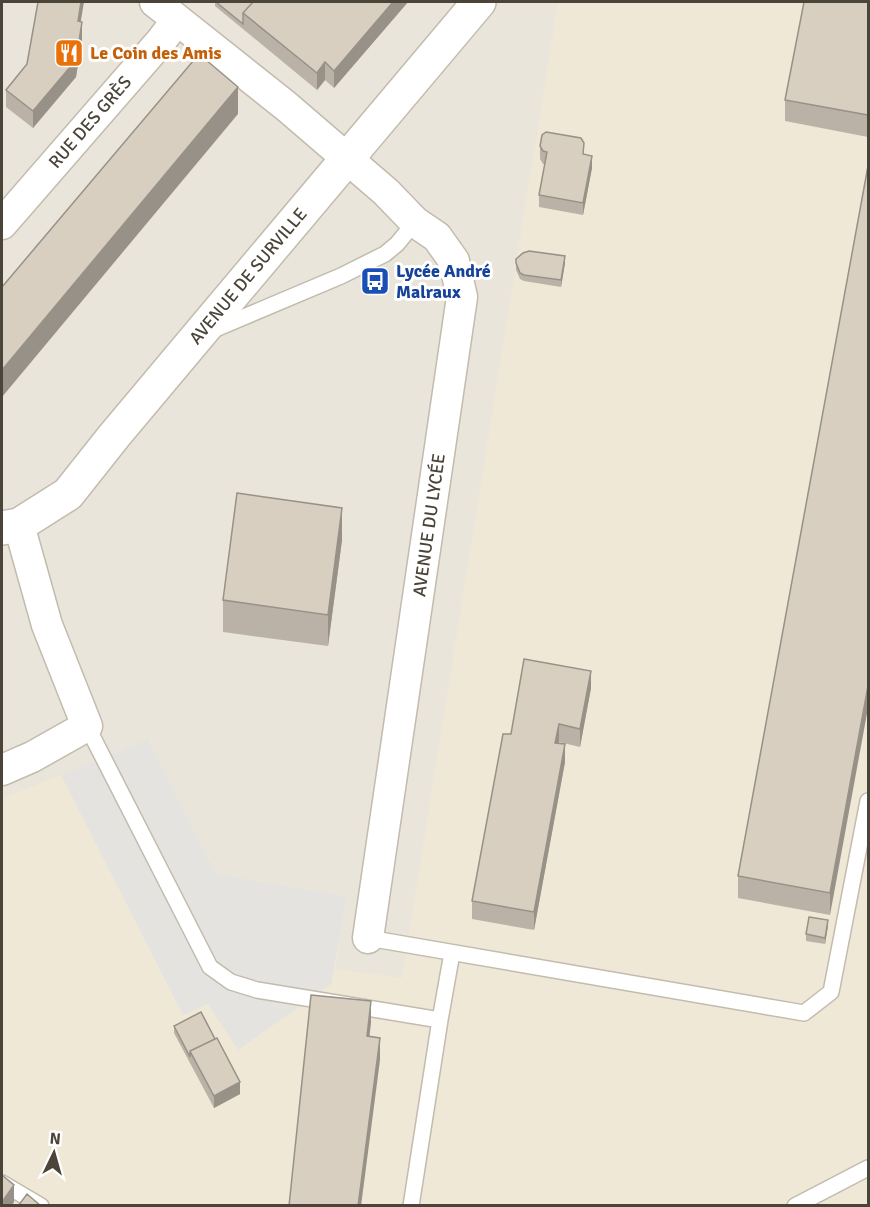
<svg xmlns="http://www.w3.org/2000/svg" width="870" height="1207" viewBox="0 0 870 1207" font-family="Signika,sans-serif">
<rect width="100%" height="100%" fill="#f6f3ec"/>
<!-- residential -->
<path fill="#eae5da" d="M 2,2 L 868,2 L 868,1205 L 2,1205 Z"/>
<!-- education -->
<path fill="#efe8d6" d="M 558,2 L 868,2 L 868,1205 L 2,1206 L 2,799 L 148,739 L 216,874 L 347,896 L 335,969 L 402,978 Z"/>
<!-- parking -->
<path fill="#e5e3e0" d="M 148,739 L 216,874 L 347,896 L 331,984 L 238,1050 L 208,1004 L 183,1015 L 61,775 Z"/>
<g fill="none" stroke-linecap="round" stroke-linejoin="round">
<!-- service casing -->
<g stroke="#c2bbae" stroke-width="18">
<path id="service" d="M 213,330 L 341,276 L 385,254 L 397,244 L 415,222
M 87,726 L 210,967 L 231,982 L 257,990 L 440,1020 L 452,953
M 368,938 L 804,1013 L 831,992 L 868,801
M 2,1183 L 41,1206
M 411,1206 L 440,1020
M 795,1206 L 868,1168"/>
</g>
<!-- minor casing -->
<g stroke="#c2bbae" stroke-width="33">
<path id="minor" d="M 155,2 L 286,106 L 386,192 L 415,222 L 437,237 L 454,261 L 462,297 L 368,938
M 2,224 L 161,41 L 177,20
M 2,770 L 32,757 L 87,726 L 47,625 L 19,525"/>
</g>
<!-- tertiary casing -->
<g stroke="#c2bbae" stroke-width="36">
<path id="tertiary" d="M 2,528 L 19,525 L 68,494 L 114,436 L 197,337 L 479,2"/>
</g>
<!-- service -->
<use href="#service" stroke="#fff" stroke-width="15"/>
<!-- minor -->
<use href="#minor" stroke="#fff" stroke-width="30"/>
<!-- tertiary -->
<use href="#tertiary" stroke="#fff" stroke-width="33"/>
</g>
<!-- wall -->
<path fill="#bab2a6" d="M 215,2 L 408,2 L 334,88 L 325,80 L 317,90 L 215,6 Z
M 868,2 L 868,137 L 785,121 L 785,100 Z
M 81,22 L 82,39 L 76,77 L 33,128 L 6,107 L 6,90 Z
M 540,146 L 584,154 L 592,168 L 583,215 L 539,207 L 539,195 L 545,164 L 543,164 L 540,159 Z
M 868,166 L 830,915 L 738,898 L 738,876 Z
M 516,259 L 565,263 L 561,287 L 524,281 L 520,279 L 516,270 Z
M 342,540 L 328,646 L 223,632 L 223,600 Z
M 591,688 L 580,747 L 559,742 L 565,762 L 534,930 L 472,919 L 472,901 L 511,734 Z
M 828,926 L 825,944 L 806,941 L 806,934 Z
M 174,1026 L 240,1094 L 214,1108 L 174,1033 Z"/>
<!-- shaded-wall -->
<path fill="#979187" d="M 81,2 L 84,2 L 78,38 L 78,21 Z
M 393,2 L 408,2 L 334,88 L 334,71 Z
M 82,22 L 82,39 L 76,77 L 33,128 L 33,111 Z
M 325,62 L 325,80 L 317,90 L 317,73 Z
M 238,87 L 238,114 L 2,397 L 2,370 Z
M 592,156 L 592,168 L 583,215 L 583,203 Z
M 565,256 L 565,263 L 561,287 L 561,280 Z
M 342,508 L 342,540 L 328,646 L 328,615 Z
M 591,671 L 591,688 L 580,747 L 580,729 Z
M 868,686 L 868,708 L 830,915 L 830,893 Z
M 559,724 L 559,742 L 555,760 L 555,743 Z
M 565,744 L 565,762 L 534,930 L 534,912 Z
M 828,920 L 828,926 L 825,944 L 825,938 Z
M 371,1001 L 371,1023 L 367,1057 L 367,1036 Z
M 380,1038 L 380,1060 L 361,1206 L 358,1206 Z
M 240,1082 L 240,1094 L 214,1108 L 214,1096 Z
M 14,1185 L 14,1202 L 12,1206 L 2,1206 L 2,1202 Z"/>
<!-- building -->
<path fill="#d8cfc1" stroke="#979187" stroke-width="1.5" d="M 38,2 L 81,2 L 78,21 L 82,22 L 76,60 L 33,111 L 6,90 L 27,64 Z
M 216,2 L 253,2 L 243,13 L 243,24 Z
M 253,2 L 393,2 L 334,71 L 325,62 L 317,73 L 243,13 Z
M 804,2 L 868,2 L 868,115 L 785,100 Z
M 199,54 L 238,87 L 2,370 L 2,287 Z
M 546,132 L 581,138 L 584,143 L 583,154 L 592,156 L 583,203 L 539,195 L 547,152 L 543,151 L 540,146 L 542,135 Z
M 868,166 L 868,686 L 830,893 L 738,876 Z
M 529,251 L 565,256 L 561,280 L 524,275 L 520,273 L 516,263 L 516,259 L 523,253 Z
M 237,493 L 342,508 L 328,615 L 223,600 Z
M 524,659 L 591,671 L 580,729 L 559,724 L 555,743 L 565,744 L 534,912 L 472,901 L 503,734 L 511,734 Z
M 809,917 L 828,920 L 825,938 L 806,934 Z
M 311,995 L 371,1001 L 367,1036 L 380,1038 L 358,1206 L 289,1206 Z
M 201,1012 L 215,1039 L 190,1051 L 190,1057 L 174,1026 Z
M 217,1038 L 240,1082 L 214,1096 L 190,1051 Z
M 2,1175 L 14,1185 L 2,1202 Z
M 27,1194 L 41,1206 L 18,1206 Z"/>
<!-- icons -->
<defs>
<g id="restaurant-square" transform="scale(1.5)"><rect x="-9" y="-9" width="18" height="18" rx="4" fill="#e8710a" stroke="#fff"/><path d="M-5-6h1v4h1v-4h1v4h1v-4h1v5L-1.5 .5V6h-2V.5L-5-1ZM5-6V6H3V1.5H1.5Q1.5-4 5-6Z" fill="#fff"/></g>
<g id="bus-square" transform="scale(1.5)"><rect x="-9" y="-9" width="18" height="18" rx="4" fill="#1a4fb4" stroke="#fff"/><path d="M-5-6H5V4H4V6H2V4H-2V6H-4V4H-5ZM-3.5-4V0h7V-4ZM-3.5 1.2v1.5H-2V1.2ZM2 1.2v1.5H3.5V1.2Z" fill="#fff"/></g>
</defs>
<g fill-rule="evenodd">
<use href="#restaurant-square" x="69" y="53"/>
<use href="#bus-square" x="375" y="281"/>
</g>
<g text-anchor="middle" dominant-baseline="central" stroke-width="6" stroke-linejoin="round" paint-order="stroke">
<!-- food labels -->
<g font-size="18" font-weight="bold" fill="#c56008" stroke="#fff" text-anchor="start">
<text x="90" y="53">Le Coin des Amis</text>
</g>
<!-- street labels -->
<g font-size="18" fill="#4b4439" stroke="#fff">
<text transform="translate(90 122) rotate(-49)">RUE DES GRÈS</text>
<text transform="translate(248 276) rotate(-50)">AVENUE DE SURVILLE</text>
<text transform="translate(429 525) rotate(-82)">AVENUE DU LYCÉE</text>
</g>
<!-- transit labels -->
<g font-size="18" font-weight="bold" fill="#164399" stroke="#fff" text-anchor="start">
<text x="396" y="271">Lycée André<tspan x="396" dy="21">Malraux</tspan></text>
</g>
</g>
<!-- border -->
<rect width="870" height="1207" fill="none" stroke="#4b4439" stroke-width="6"/>
<!-- north arrow -->
<g transform="translate(54 1153) rotate(5)" stroke="#ffffff" stroke-width="4.5" paint-order="stroke">
<path d="M0-4.5L10 22L0 15L-10 22Z" fill="#4b4439"/>
<text y="-9" font-size="16" font-weight="bold" text-anchor="middle" fill="#4b4439">N</text>
</g>
</svg>
